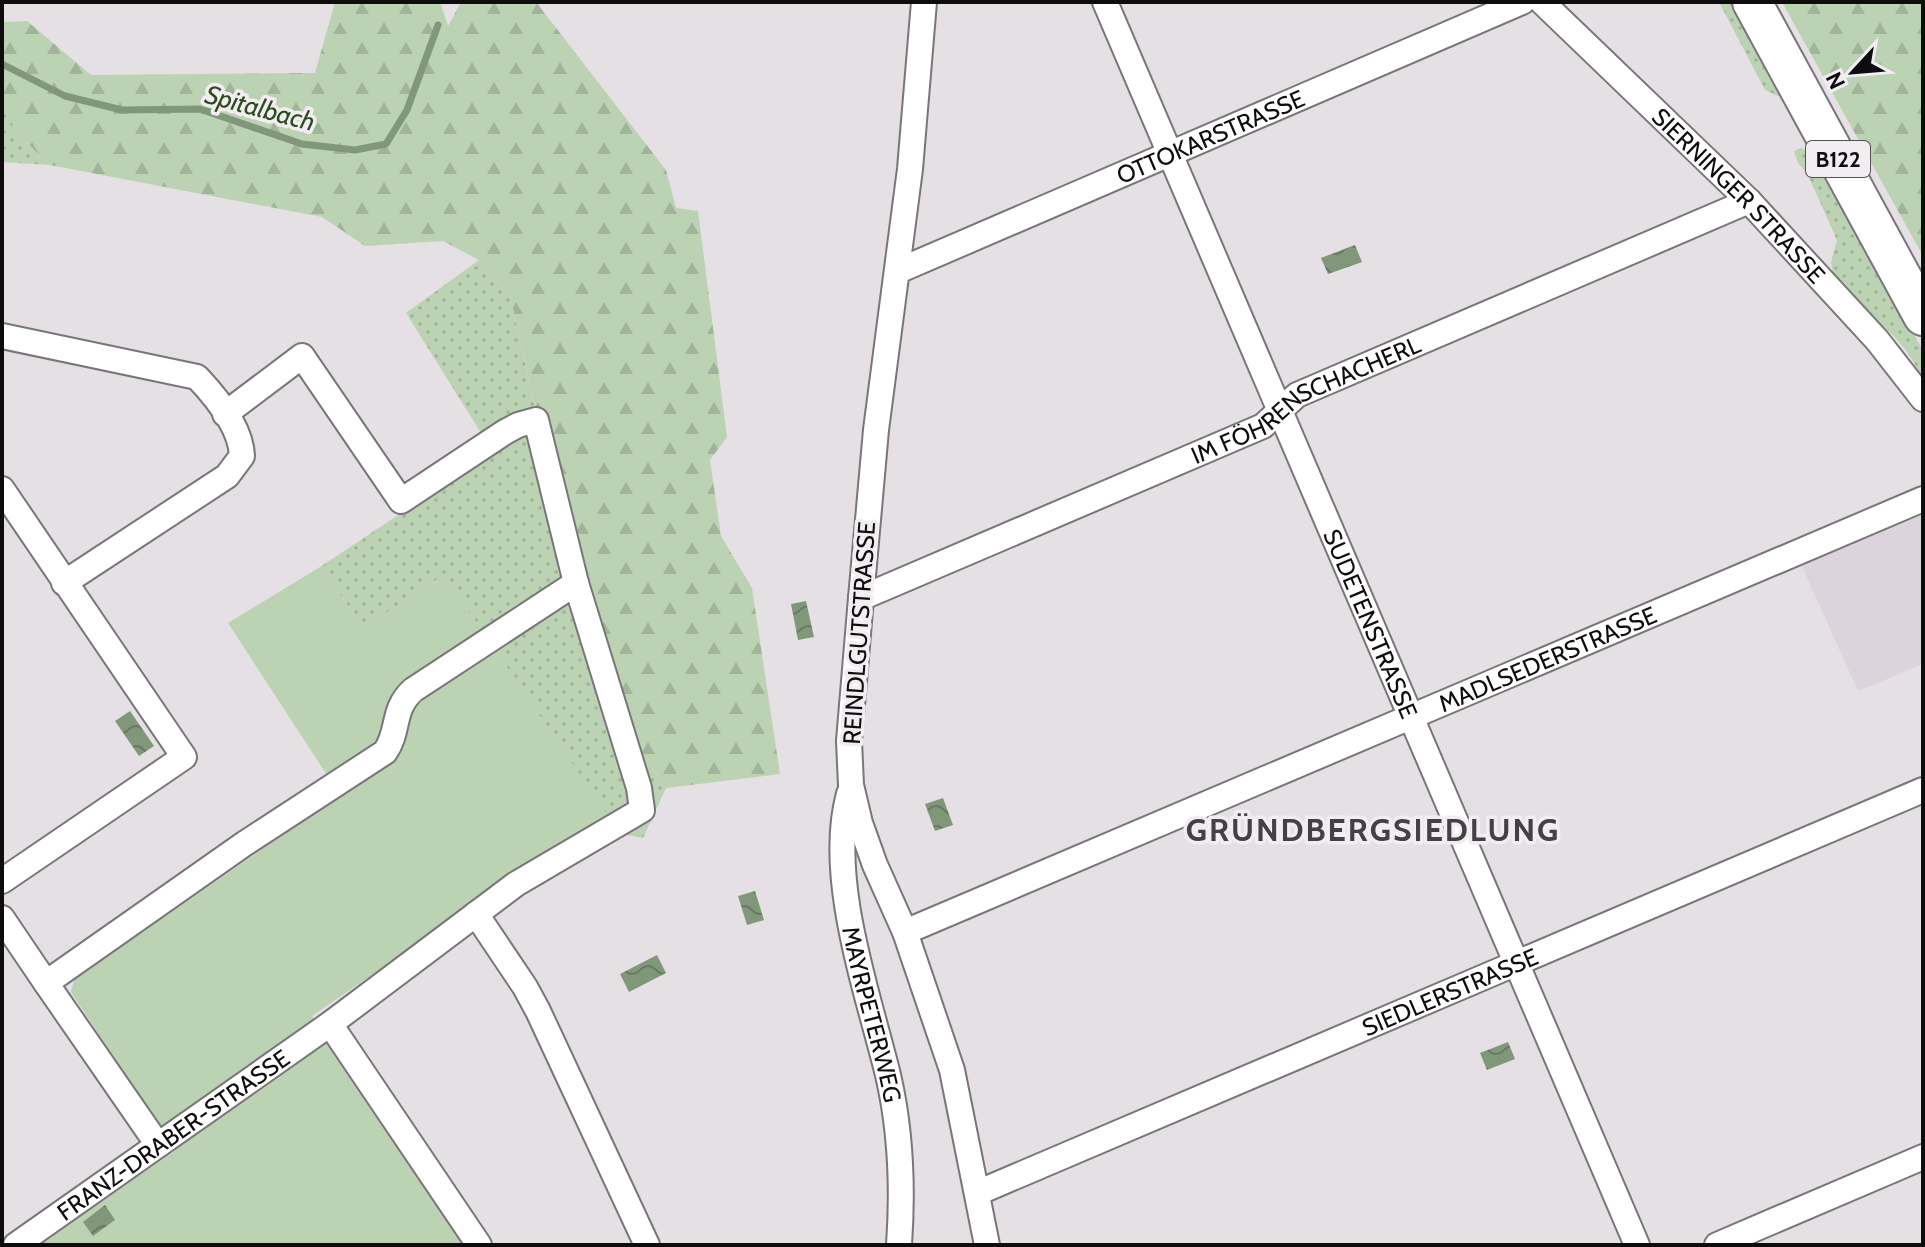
<svg xmlns="http://www.w3.org/2000/svg" width="1925" height="1247" viewBox="0 0 1925 1247" font-family="Cabin,sans-serif">
<defs>
<pattern id="grass-dots" width="8" height="8" patternUnits="userSpaceOnUse" patternTransform="scale(2)"><rect width="8" height="8" fill="#bbd3b3"/><path d="M2 2h.1M6 6h.1" fill="none" stroke="#a0b499" stroke-width="1.8" stroke-linecap="round"/></pattern>
<pattern id="forest-firs" width="22" height="20" patternUnits="userSpaceOnUse" patternTransform="scale(2)"><rect width="22" height="20" fill="#bbd3b3"/><path d="M5 1l3.5 6h-7zM16 11l3.5 6h-7z" fill="#a0b499"/></pattern>
<pattern id="water-waves" width="16" height="10" patternUnits="userSpaceOnUse" patternTransform="scale(2)"><rect width="16" height="10" fill="#809779"/><path d="M0 5q4-4 8 0t8 0" fill="none" stroke="#677a62"/></pattern>
</defs>
<rect width="100%" height="100%" fill="#e4e0e4"/>
<!-- built -->
<path fill="#dcd3dc" d="M 1923,508 L 1923,664 L 1858,691 L 1800,562 Z"/>
<!-- grass -->
<path fill="url(#grass-dots)" d="M 1719,2 L 1733,2 L 1781,95 L 1778,96 L 1765,90 Z
M 2,106 L 21,137 L 50,165 L 2,162 Z
M 1801,148 L 1817,156 L 1923,351 L 1923,389 C 1919,382 1920,378 1918,371 C 1909,348 1885,328 1868,311 L 1861,314 L 1834,281 L 1831,262 L 1837,240 L 1807,173 L 1798,163 L 1794,151 Z
M 479,260 L 510,295 L 576,589 L 626,732 L 666,788 L 643,838 L 619,833 L 444,575 L 364,628 L 320,567 L 493,452 L 406,313 Z"/>
<!-- forest -->
<path fill="url(#forest-firs)" d="M 335,2 L 440,2 L 448,26 L 461,2 L 536,2 L 666,170 L 676,208 L 698,211 L 727,437 L 710,460 L 721,536 L 752,588 L 780,774 L 666,788 L 626,732 L 576,589 L 510,295 L 479,260 L 443,241 L 365,246 L 322,217 L 50,165 L 21,137 L 2,106 L 2,22 L 27,21 L 91,75 L 315,73 Z
M 1782,2 L 1923,2 L 1923,256 Z"/>
<!-- green -->
<path fill="#bbd3b3" d="M 320,567 L 364,628 L 444,575 L 612,822 C 508,882 410,948 312,1016 L 470,1245 L 37,1245 L 175,1151 L 71,992 L 74,980 L 340,795 L 228,623 Z"/>
<!-- water -->
<path fill="url(#water-waves)" d="M 1355,245 L 1362,262 L 1328,274 L 1321,258 Z
M 806,601 L 814,637 L 798,640 L 791,604 Z
M 130,711 L 154,746 L 139,756 L 115,721 Z
M 943,798 L 953,825 L 935,831 L 925,804 Z
M 755,891 L 764,920 L 747,925 L 738,896 Z
M 657,955 L 666,973 L 629,992 L 620,974 Z
M 1508,1042 L 1515,1059 L 1487,1070 L 1480,1053 Z
M 105,1205 L 115,1220 L 93,1236 L 83,1222 Z"/>
<g fill="none" stroke-linecap="round" stroke-linejoin="round">
<!-- stream -->
<path stroke="#809779" stroke-width="7" d="M 2,64 L 65,96 L 122,110 L 200,109 L 302,144 L 355,150 L 386,144 L 407,110 L 438,25"/>
<!-- street casing -->
<g stroke="#797679" stroke-width="28">
<g id="street">
<path d="M 924,2 L 910,169 L 876,430 L 861,598 L 849,741 L 851,785 L 860,823 L 875,865 L 905,932 L 952,1070 L 987,1245"/>
<path id="s1" d="M 1105,2 L 1637,1245"/>
<path id="s2" d="M 1542,2 L 1749,201 L 1877,340 L 1923,399"/>
<path id="s3" d="M 898,271 L 1522,2"/>
<path d="M 2,336 L 197,377 C 216,397 241,428 242,456 L 227,476 L 64,583"/>
<path d="M 2,489 L 184,757 L 2,881"/>
<path id="s4" d="M 861,598 L 1263,426 L 1297,395 L 1749,201"/>
<path id="s5" d="M 849,794 C 826,877 868,993 888,1075 C 901,1131 903,1188 899,1245"/>
<path d="M 476,914 L 525,987 L 538,1011 L 647,1245"/>
<path d="M 2,918 L 46,983"/>
<path id="s6" d="M 905,932 L 1923,499"/>
<path d="M 330,1024 L 479,1245"/>
<path d="M 158,1145 L 46,983 L 244,844 L 385,752 C 400,731 391,710 413,690 L 576,583"/>
<path id="s7" d="M 977,1193 L 1923,790"/>
<path id="s8" d="M 16,1245 L 330,1024 L 516,884 L 642,810 L 639,788 L 576,583 L 536,420 L 518,425 L 505,432 L 401,501 L 302,356 L 225,414"/>
<path d="M 1717,1245 L 1923,1157"/>
</g>
</g>
<!-- primary casing -->
<g stroke="#797679" stroke-width="42">
<path id="primary" d="M 1752,2 L 1923,316"/>
</g>
<!-- street -->
<use href="#street" stroke="#fff" stroke-width="24"/>
<!-- primary -->
<use href="#primary" stroke="#fff" stroke-width="38"/>
</g>
<g text-anchor="middle" dominant-baseline="central" stroke-width="7" stroke-linejoin="round" paint-order="stroke">
<!-- shield labels -->
<rect fill="#f1edf1" stroke="#525052" stroke-width="2" x="1806" y="141" width="64" height="36" rx="6"/>
<g font-size="22" font-weight="bold" fill="#0e0d0e">
<text x="1838" y="159">B122</text>
</g>
<!-- street labels -->
<g font-size="24" fill="#0e0d0e" stroke="#f1edf1">
<text stroke="none"><textPath href="#s3" startOffset="340">OTTOKARSTRASSE</textPath></text>
<text stroke="none"><textPath href="#s2" startOffset="276">SIERNINGER STRASSE</textPath></text>
<text stroke="none"><textPath href="#s4" startOffset="488">IM FÖHRENSCHACHERL</textPath></text>
<text stroke="none"><textPath href="#s1" startOffset="676">SUDETENSTRASSE</textPath></text>
<text transform="translate(859 633) rotate(-86)">REINDLGUTSTRASSE</text>
<text stroke="none"><textPath href="#s6" startOffset="698">MADLSEDERSTRASSE</textPath></text>
<text stroke="none"><textPath href="#s7" startOffset="514">SIEDLERSTRASSE</textPath></text>
<text stroke="none"><textPath href="#s5" startOffset="224">MAYRPETERWEG</textPath></text>
<text stroke="none"><textPath href="#s8" startOffset="192">FRANZ-DRABER-STRASSE</textPath></text>
</g>
<!-- water labels -->
<g font-size="26" font-style="italic" fill="#2a4c1f" stroke="#f1edf1">
<text transform="translate(260 108) rotate(15)">Spitalbach</text>
</g>
<!-- district labels -->
<g font-size="32" font-weight="bold" letter-spacing="2" fill="#444144" stroke="#f1edf1">
<text x="1373" y="829">GRÜNDBERGSIEDLUNG</text>
</g>
</g>
<!-- border -->
<rect width="1925" height="1247" fill="none" stroke="#0e0d0e" stroke-width="8"/>
<!-- north arrow -->
<g transform="translate(1853 72) rotate(244)" stroke="#f1edf1" stroke-width="6" paint-order="stroke">
<path d="M0-6L14 30L0 20L-14 30Z" fill="#0e0d0e"/>
<text y="-12" font-size="22" font-weight="bold" text-anchor="middle" fill="#0e0d0e">N</text>
</g>
</svg>
